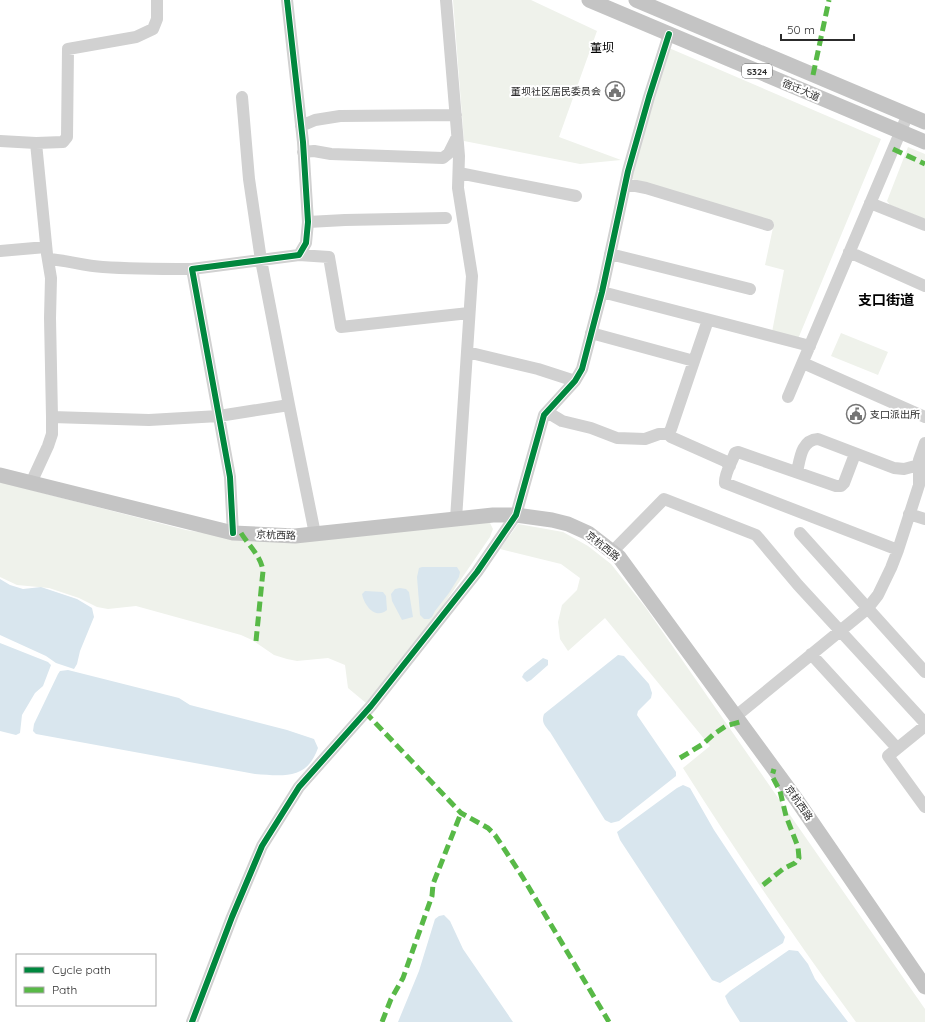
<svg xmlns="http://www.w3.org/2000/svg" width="925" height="1022" viewBox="0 0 925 1022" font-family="Quicksand,'Noto Sans SC',sans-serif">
<rect width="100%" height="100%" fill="#fff"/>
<!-- green -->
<path fill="#eff2eb" d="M 453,0 L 531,0 L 597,31 L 559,137 L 621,160 L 580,164 L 464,141 Z
M 669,48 L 881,139 L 798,339 L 772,332 L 784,270 L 765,265 L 774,223 L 645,185 L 630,178 Z
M 908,147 L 925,154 L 925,219 L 890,205 L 887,201 Z
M 841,333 L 888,352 L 878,375 L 831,356 Z
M 0,482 L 186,530 L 253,541 L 481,520 L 490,523 L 493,529 L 490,537 L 440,610 L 366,703 L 348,688 L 345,665 L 328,658 L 297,661 L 287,659 L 274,655 L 252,640 L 241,635 L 136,606 L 108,609 L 97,607 L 79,598 L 49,588 L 17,585 L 0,577 Z
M 518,524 L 563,532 L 588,546 L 611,564 L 646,608 L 925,1009 L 925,1022 L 856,1022 C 795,939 738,855 683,768 L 710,746 L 605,618 L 568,651 L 560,639 L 558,622 L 562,605 L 577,590 L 580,578 L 561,564 L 500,549 Z"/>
<!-- water -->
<path fill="#d9e6ee" d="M 422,567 L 457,567 L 460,572 L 459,577 L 449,593 L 435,611 L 432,617 L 429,619 L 424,619 L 420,615 L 417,577 L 419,568 Z
M 0,579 L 10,585 L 23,589 L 41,587 L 77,599 L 92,608 L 94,617 L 80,651 L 77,664 L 74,669 L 56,663 L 46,656 L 0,635 Z
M 400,588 L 406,589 L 409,592 L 413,617 L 402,620 L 392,601 L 391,594 L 395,589 Z
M 365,591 L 383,592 L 386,596 L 387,610 C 375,620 364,605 362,594 Z
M 0,643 L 48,662 L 51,665 L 43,686 L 35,693 L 22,715 L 20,733 L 16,735 L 0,731 Z
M 618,655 L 624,656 L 649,684 L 652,693 L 651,698 L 638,711 L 637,715 L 676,772 L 676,776 L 619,821 L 611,823 L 605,820 L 550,732 C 545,726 541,722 544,714 Z
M 543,658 L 548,660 L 548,665 L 531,680 L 527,682 L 522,677 L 524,673 Z
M 68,670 L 179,698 L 190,705 L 287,730 L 314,739 L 318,748 C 307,780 283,776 255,774 L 36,734 L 33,731 L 34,724 L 58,674 L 60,671 Z
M 683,785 L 690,788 L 714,830 L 785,937 L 783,943 L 720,983 L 712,980 L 620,840 L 617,832 L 677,788 Z
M 444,915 L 450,921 L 463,949 L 513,1022 L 398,1022 L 419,971 L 435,919 L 439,916 Z
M 789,950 L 798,951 L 808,964 L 815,979 L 848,1022 L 740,1022 L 728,1003 L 725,996 L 730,991 Z"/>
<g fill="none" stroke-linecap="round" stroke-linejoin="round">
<!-- minor -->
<path stroke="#d1d1d1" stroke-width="12" d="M 446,0 L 459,156 L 458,188 L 472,276 L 456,519
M 242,97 L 249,179 L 261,260 L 289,405
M 301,126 L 315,120 L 340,116 L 456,115
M 0,141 L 36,143
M 303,152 L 314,151 L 331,154 L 443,158 L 449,153 L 457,137
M 459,173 L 576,196
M 626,184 L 646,188 L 768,225
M 870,203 L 925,225
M 308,222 L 345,220 L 446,218
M 0,251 L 46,247
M 849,252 L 925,286
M 610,254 L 750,289
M 299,255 L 329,257 L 341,327 L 469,313
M 48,259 C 66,260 84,266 103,267 C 132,269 162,269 192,269
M 602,292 L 810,346
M 591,333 L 694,361 L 708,320
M 467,352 L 538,369 L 575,381
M 803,363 L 925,417
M 788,397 L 908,114
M 547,412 L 562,421 L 591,428 L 617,438 L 645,439 L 659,434 L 668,434 L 671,437 L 725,461 L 730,466
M 52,417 L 149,420 L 219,416 L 289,405 L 315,534
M 668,434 L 671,429 L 694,361
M 855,454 L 844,483 L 841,486 L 836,486 L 738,452 L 735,453 C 732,462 724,474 725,483 L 898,550
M 797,472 C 800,459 801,440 818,439 L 894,468 L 904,469 L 919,465
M 31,483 L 48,446 L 52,434 L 52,417 L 50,318 L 51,278 L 47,254 L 36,143 L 63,142 L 67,137 L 68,49 L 136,37 L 153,29 L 157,19 L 157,0
M 909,514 L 925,519
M 233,533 L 230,477 L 192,269 L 299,255 L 306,243 L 308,222 L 303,142 L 287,0
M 800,533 L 925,672
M 612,552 L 664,499 L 756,535 L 798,585 L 925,723
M 811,654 L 897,748
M 736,716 L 867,609 L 878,595 L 891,568 L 898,550 L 919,485 L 919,460 L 925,443
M 925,726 L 888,756 L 925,807
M 192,1022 L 232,917 L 262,846 L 299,787 L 371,706 L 477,572 L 516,515 L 544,415 L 575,381 L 582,369 L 602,292 L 628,171 L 649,97 L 669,34"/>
<!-- major -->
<path stroke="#c4c4c4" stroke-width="15" d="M 589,0 L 925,142
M 636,0 L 925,122
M 0,475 L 233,533 L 295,536 L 493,515 L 516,515 L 552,520 L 568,524 L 588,533 L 619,557 L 796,799 L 925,987"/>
<!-- quiet -->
<path stroke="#58b947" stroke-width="5" stroke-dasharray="10 5" stroke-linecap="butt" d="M 813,75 L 829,0
M 893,149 L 925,164
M 241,533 C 249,546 261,556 263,571 L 256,641
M 365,712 L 461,813 L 488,828 L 495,835 L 522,876 L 609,1022
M 680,758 L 703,744 L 714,734 L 726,726 L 740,722
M 763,885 L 783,869 L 795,863 L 799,858 L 798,847 L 786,816 L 780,791 L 772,776 L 774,769
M 382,1022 L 391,999 L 403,978 L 432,896 L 433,884 L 461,813"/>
<!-- cycleway casing -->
<g stroke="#fff" stroke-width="8">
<path id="cycleway" d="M 233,533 L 230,477 L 192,269 L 299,255 L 306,243 L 308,222 L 303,142 L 287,0
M 192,1022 L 232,917 L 262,846 L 299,787 L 371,706 L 477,572 L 516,515 L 544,415 L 575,381 L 582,369 L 602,292 L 628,171 L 649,97 L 669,34"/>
</g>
<!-- cycleway -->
<use href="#cycleway" stroke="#00873e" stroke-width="6"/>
</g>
<!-- icons -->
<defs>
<g id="civic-ring" transform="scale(1)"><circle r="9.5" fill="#fff" stroke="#767676" stroke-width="1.5"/><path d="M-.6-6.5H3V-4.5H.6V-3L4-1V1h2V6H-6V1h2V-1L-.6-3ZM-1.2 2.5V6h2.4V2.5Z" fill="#767676"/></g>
</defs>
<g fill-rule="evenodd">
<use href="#civic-ring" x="615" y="91"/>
<use href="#civic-ring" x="856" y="414"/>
</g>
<g text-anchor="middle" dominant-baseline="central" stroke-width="4" stroke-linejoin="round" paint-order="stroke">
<!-- shield labels -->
<rect fill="#fff" stroke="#6b6b6b" stroke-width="1" x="742" y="64" width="30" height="14" rx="3"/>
<g font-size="9" font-weight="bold" fill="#2c2c2c">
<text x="757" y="71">S324</text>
</g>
<!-- street labels -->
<g font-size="10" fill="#2c2c2c" stroke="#fff">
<text transform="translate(801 90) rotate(23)">宿迁大道</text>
<text transform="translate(276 535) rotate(2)">京杭西路</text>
<text transform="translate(603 546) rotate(39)">京杭西路</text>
<text transform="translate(799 803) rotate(55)">京杭西路</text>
</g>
<!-- poi labels -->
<g font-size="10" fill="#2c2c2c" stroke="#fff" text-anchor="end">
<text x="601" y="91">董坝社区居民委员会</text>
<text x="870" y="414" text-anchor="start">支口派出所</text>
</g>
<!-- quarter labels -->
<g font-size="12" fill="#000" stroke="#fff">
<text x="602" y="47">董坝</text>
</g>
<!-- district labels -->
<g font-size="14" font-weight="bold" fill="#000" stroke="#fff">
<text x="886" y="300">支口街道</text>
</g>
</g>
<!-- legend -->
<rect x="16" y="954" width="140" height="52" fill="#ffffff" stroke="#ababab"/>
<rect x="24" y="967" width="20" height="6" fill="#00873e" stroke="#ababab"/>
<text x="52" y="974" font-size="12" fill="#2c2c2c">Cycle path</text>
<rect x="24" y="987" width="20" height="6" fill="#58b947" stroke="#ababab"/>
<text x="52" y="994" font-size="12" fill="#2c2c2c">Path</text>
<!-- scale -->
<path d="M781 34v6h73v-6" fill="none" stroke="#2c2c2c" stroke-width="2"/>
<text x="787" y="34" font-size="12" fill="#2c2c2c" stroke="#ffffff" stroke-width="3" paint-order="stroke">50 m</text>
</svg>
